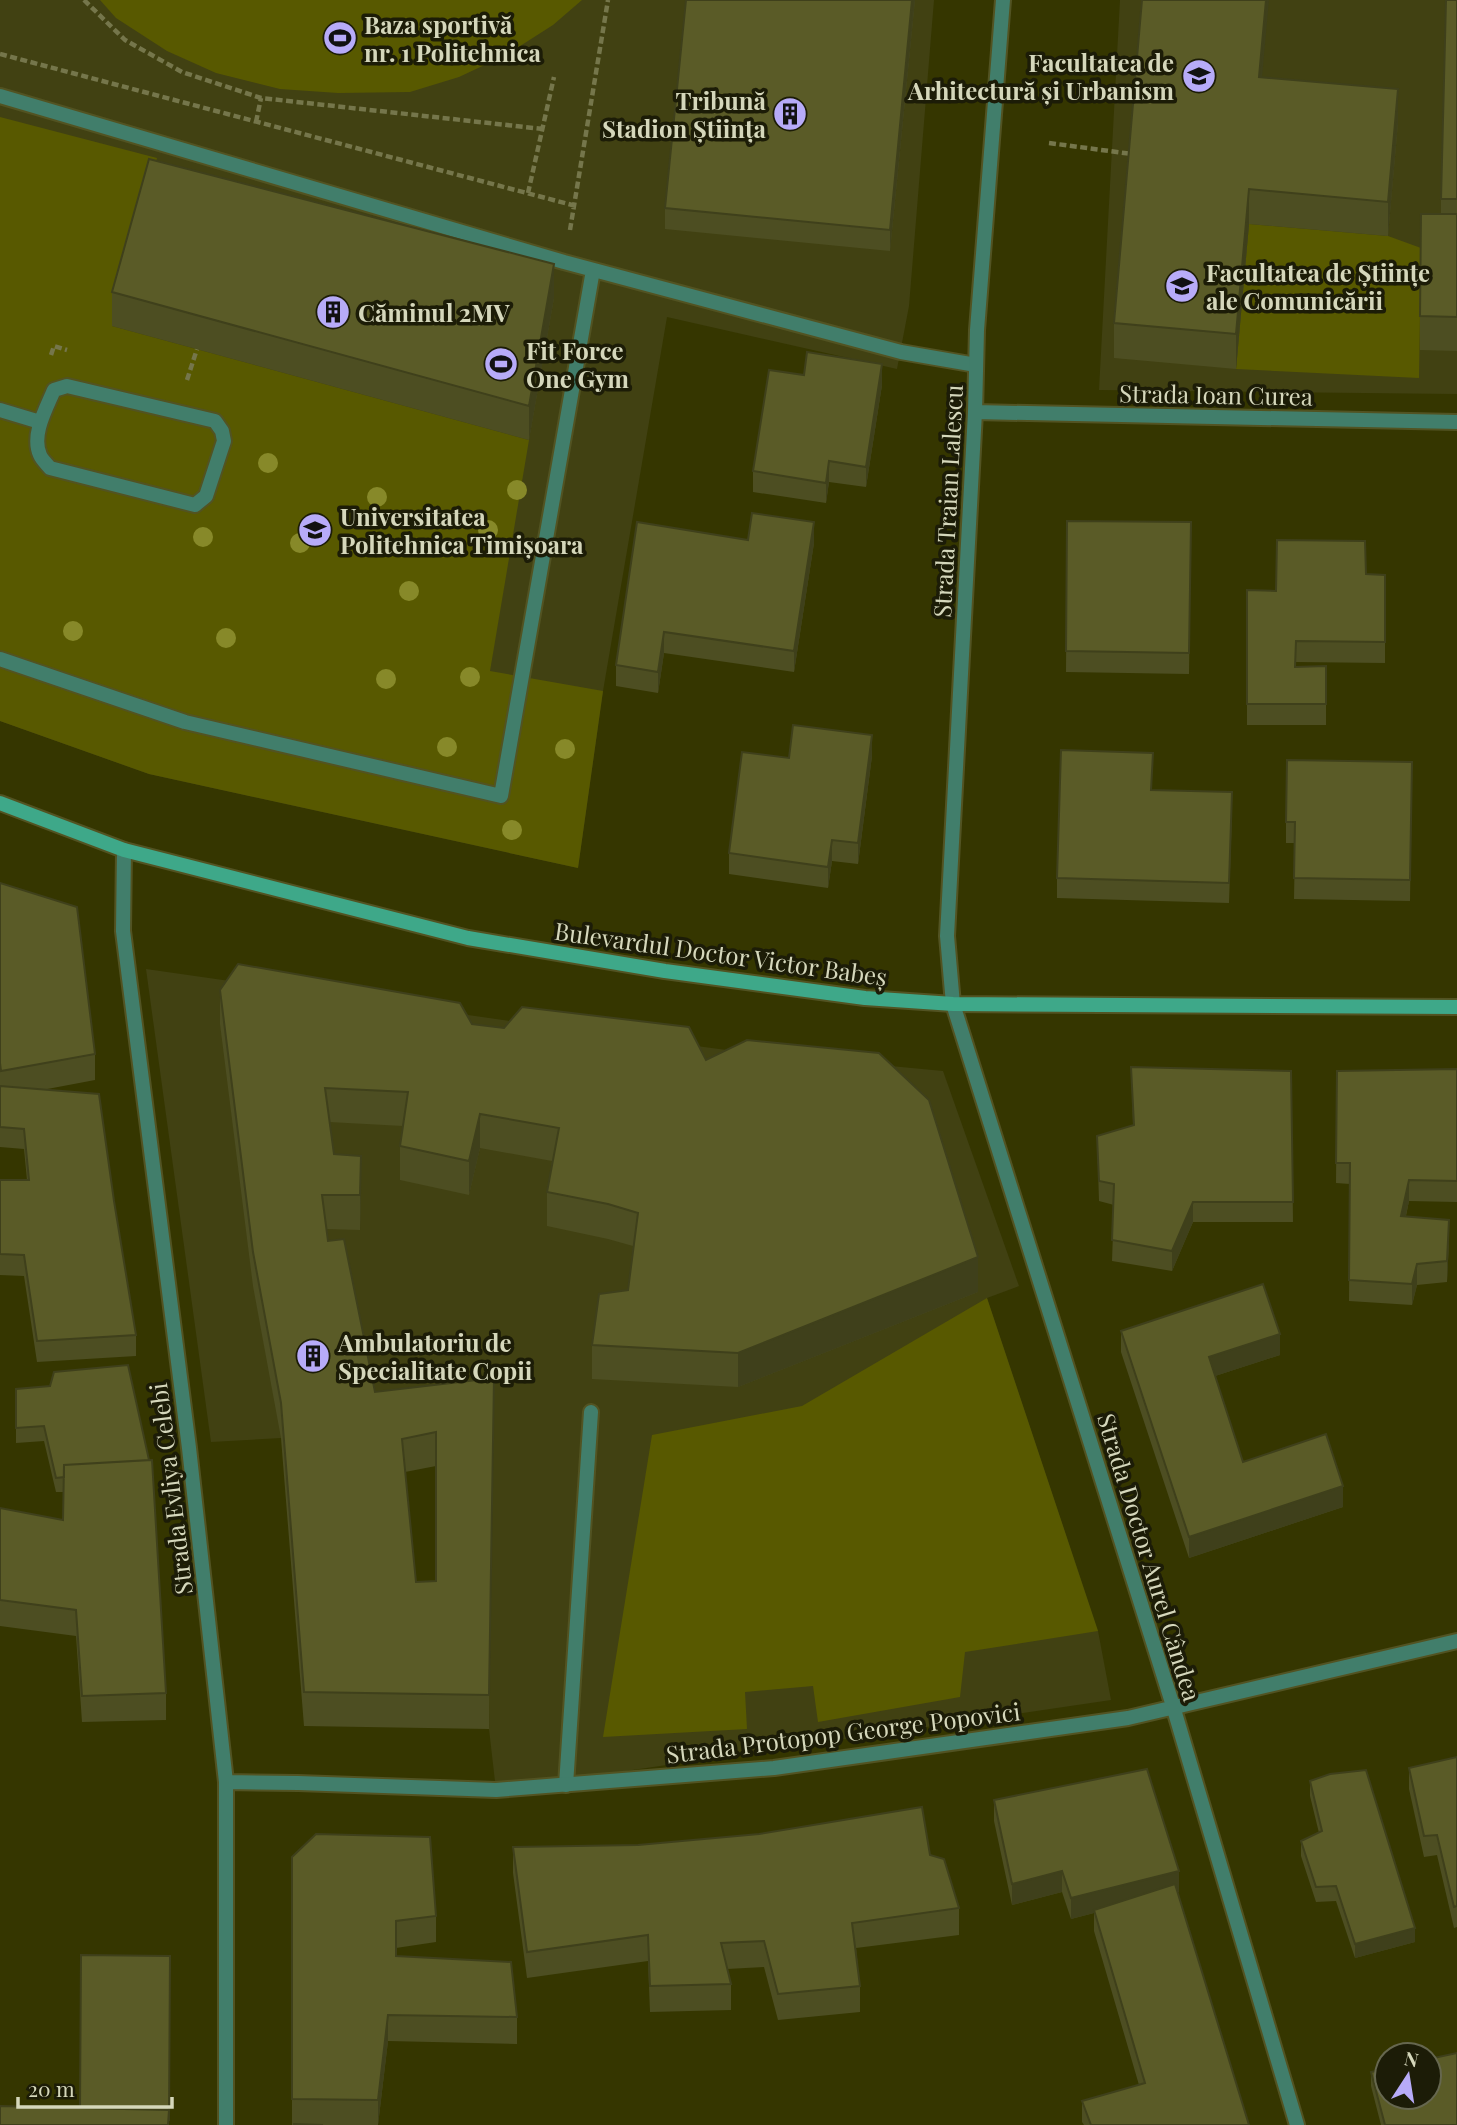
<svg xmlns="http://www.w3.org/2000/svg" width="1457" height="2125" viewBox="0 0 1457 2125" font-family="'Playfair Display',serif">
<rect width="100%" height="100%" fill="#353600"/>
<!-- built -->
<path fill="#414112" d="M 0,0 L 934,0 L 909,306 L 897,369 L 667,317 L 603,691 L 578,868 L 149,774 L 0,721 Z
M 1120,0 L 1457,0 L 1457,394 L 1099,390 Z
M 146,969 L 503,1020 L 734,1051 L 943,1071 L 1019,1286 L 987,1298 L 1098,1631 L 1111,1700 L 496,1790 L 489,1729 L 494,1412 L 281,1438 L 211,1442 Z"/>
<!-- green -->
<path fill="#585900" d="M 100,0 L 582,0 L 553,25 L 506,55 L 459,77 L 410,92 L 338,93 L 280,89 L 216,73 L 167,51 L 116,18 Z
M 0,117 L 157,158 L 112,326 L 529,440 L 490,671 L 603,691 L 578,868 L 149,774 L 0,721 Z
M 1249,224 L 1388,236 L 1421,248 L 1419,378 L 1236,369 Z
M 987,1298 L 1098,1631 L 965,1652 L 960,1697 L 818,1722 L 813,1686 L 745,1692 L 747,1729 L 603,1737 L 652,1435 L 802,1406 Z"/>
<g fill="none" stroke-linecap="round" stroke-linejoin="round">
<!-- lane casing -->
<g stroke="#525322" stroke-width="18">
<path id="lane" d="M 0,96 L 564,262 L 901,352 L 976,365
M 67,386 L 215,421 L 222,431 L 224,441 L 206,496 L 195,505 L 50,468 C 47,464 42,460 40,455 C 31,435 46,409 54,390 Z
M 0,410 L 40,422
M 0,659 L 185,722 L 501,796 L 593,270
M 566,1785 L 591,1412"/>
</g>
<!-- street casing -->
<g stroke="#525322" stroke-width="18">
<path id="street" d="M 1003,0 L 977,330 L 975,412 L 947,936 L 953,1004 L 1173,1706 L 1297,2125
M 975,412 L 1457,422
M 124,850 L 123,931 L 189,1448 L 226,1782 L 226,2125
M 226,1782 L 298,1783 L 496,1790 L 774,1768 L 1128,1718 L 1457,1641"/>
</g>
<!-- secondary casing -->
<g stroke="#525322" stroke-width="18">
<path id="secondary" d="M 0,803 L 124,850 L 468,938 L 665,971 L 865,998 L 953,1004 L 1457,1007"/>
</g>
<!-- path -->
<path stroke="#75764b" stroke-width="4.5" stroke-dasharray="7 3.5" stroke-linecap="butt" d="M 84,0 L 125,40 L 182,72 L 261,98 L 543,129
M 0,54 L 576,206
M 256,122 L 261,98
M 1049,143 L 1132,154
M 528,193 L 554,77
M 570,230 L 608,0
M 51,355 L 54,346 L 67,350
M 187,380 L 197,349"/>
<!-- lane -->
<use href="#lane" stroke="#417e6b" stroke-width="14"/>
<!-- street -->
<use href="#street" stroke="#417e6b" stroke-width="14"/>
<!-- secondary -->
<use href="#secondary" stroke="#3ea889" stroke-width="14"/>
</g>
<!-- trees -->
<g fill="#878929">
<circle cx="268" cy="463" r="10"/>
<circle cx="517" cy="490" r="10"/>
<circle cx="377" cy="497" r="10"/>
<circle cx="488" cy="530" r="10"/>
<circle cx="203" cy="537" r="10"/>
<circle cx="300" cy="543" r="10"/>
<circle cx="409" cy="591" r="10"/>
<circle cx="73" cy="631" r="10"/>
<circle cx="226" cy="638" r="10"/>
<circle cx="470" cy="677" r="10"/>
<circle cx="386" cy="679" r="10"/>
<circle cx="447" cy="747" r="10"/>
<circle cx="565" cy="749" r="10"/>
<circle cx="512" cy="830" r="10"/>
</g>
<!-- wall -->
<path fill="#4d4e22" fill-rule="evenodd" d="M 686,0 L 915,0 L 890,251 L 665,229 L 665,208 Z
M 1457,0 L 1457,351 L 1420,350 L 1420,316 L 1441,214 L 1441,199 Z
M 1262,77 L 1398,123 L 1388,236 L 1249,224 L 1236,369 L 1114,358 L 1114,323 Z
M 112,292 L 554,298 L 529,440 L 112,326 Z
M 882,385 L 866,487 L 829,482 L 826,503 L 753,492 L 753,471 Z
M 1067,521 L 1191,522 L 1189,674 L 1066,672 Z
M 748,540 L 814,543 L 794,672 L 664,653 L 658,693 L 616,686 L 616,665 Z
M 1366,574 L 1385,575 L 1385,663 L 1296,662 L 1295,667 L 1326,666 L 1326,725 L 1247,725 L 1247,590 L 1276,591 Z
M 872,756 L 858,864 L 832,861 L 828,888 L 729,874 L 729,853 L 789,758 Z
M 1412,762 L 1410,901 L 1294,899 L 1295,843 L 1286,843 L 1286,822 Z
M 1152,790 L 1232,813 L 1229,903 L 1057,898 L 1057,878 Z
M 0,883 L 95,1054 L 95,1080 L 42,1090 L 114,1201 L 136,1335 L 136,1356 L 37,1362 L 24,1276 L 0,1275 L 0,1180 L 27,1180 L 24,1149 L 0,1147 Z
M 220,990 L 472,1024 L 706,1060 L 978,1292 L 738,1387 L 592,1379 L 592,1345 L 628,1290 L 633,1246 L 608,1239 L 547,1226 L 547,1192 L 552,1161 L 480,1148 L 469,1195 L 400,1180 L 400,1146 L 403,1126 L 329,1122 L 334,1154 L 361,1190 L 360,1230 L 326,1229 L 328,1241 L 375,1392 L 494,1378 L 489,1729 L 304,1726 L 281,1438 L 253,1286 L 220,1024 ZM 436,1466 L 436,1581 L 416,1582 L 405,1472 Z
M 1131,1067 L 1291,1071 L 1293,1222 L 1193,1222 L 1172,1271 L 1112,1261 L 1114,1205 L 1099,1201 L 1097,1136 L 1133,1125 Z
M 1457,1069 L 1457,1202 L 1409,1201 L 1406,1216 L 1449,1241 L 1447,1282 L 1417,1285 L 1412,1305 L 1349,1301 L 1350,1184 L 1336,1183 L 1337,1071 Z
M 1121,1331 L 1280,1355 L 1215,1376 L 1243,1462 L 1343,1507 L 1189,1558 L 1121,1352 Z
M 50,1386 L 166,1693 L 166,1720 L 82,1722 L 76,1636 L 0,1626 L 0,1508 L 63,1520 L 63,1492 L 56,1492 L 44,1441 L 16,1443 L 16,1389 Z
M 1457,1757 L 1457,1927 L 1454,1928 L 1437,1855 L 1424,1857 L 1409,1789 L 1409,1768 Z
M 1310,1781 L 1415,1942 L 1355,1958 L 1336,1901 L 1316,1902 L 1301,1856 L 1301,1841 L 1319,1833 L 1310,1796 Z
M 994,1800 L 1179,1892 L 1177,1892 L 1249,2125 L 1084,2125 L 1082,2122 L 1082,2101 L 1139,2085 L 1094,1931 L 1094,1913 L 1071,1919 L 1062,1892 L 1012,1905 L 994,1821 Z
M 513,1847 L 930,1855 L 959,1908 L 959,1935 L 856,1948 L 860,1986 L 860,2012 L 778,2020 L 764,1967 L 727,1969 L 731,1984 L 731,2010 L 650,2012 L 648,1961 L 527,1978 L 513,1873 Z
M 292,1857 L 436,1916 L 436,1942 L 396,1948 L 396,1956 L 517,2017 L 517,2044 L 388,2041 L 378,2125 L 292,2125 Z
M 1371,2072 L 1457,2125 L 1381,2125 L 1371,2086 Z"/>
<!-- shaded-wall -->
<path fill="#3f401b" d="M 912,0 L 915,0 L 890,251 L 890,230 Z
M 1266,0 L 1269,0 L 1259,111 L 1259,77 Z
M 1398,89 L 1398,123 L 1388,236 L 1388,202 Z
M 1249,189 L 1249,224 L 1236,369 L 1236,334 Z
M 554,264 L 554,298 L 529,440 L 529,406 Z
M 882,364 L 882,385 L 866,487 L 866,467 Z
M 829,461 L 829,482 L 826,503 L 826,483 Z
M 814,522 L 814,543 L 794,672 L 794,651 Z
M 664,632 L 664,653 L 658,693 L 658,672 Z
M 872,735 L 872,756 L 858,864 L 858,843 Z
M 832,840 L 832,861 L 828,888 L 828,867 Z
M 480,1114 L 480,1148 L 469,1195 L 469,1161 Z
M 361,1156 L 361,1190 L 360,1230 L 360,1195 Z
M 1409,1180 L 1409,1201 L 1401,1237 L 1401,1216 Z
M 1193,1202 L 1193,1222 L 1172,1271 L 1172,1251 Z
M 1449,1220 L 1449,1241 L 1447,1282 L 1447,1261 Z
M 978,1257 L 978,1292 L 738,1387 L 738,1353 Z
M 1417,1264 L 1417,1285 L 1412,1305 L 1412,1284 Z
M 1280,1334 L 1280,1355 L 1209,1378 L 1209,1357 Z
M 1343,1486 L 1343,1507 L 1189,1558 L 1189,1537 Z
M 1062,1871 L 1062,1892 L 1012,1905 L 1012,1884 Z
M 1179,1871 L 1179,1892 L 1095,1913 L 1094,1910 L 1094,1913 L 1071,1919 L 1071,1898 Z
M 1415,1928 L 1415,1942 L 1355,1958 L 1355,1944 Z
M 388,2015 L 388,2041 L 378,2125 L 378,2100 Z"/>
<!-- building -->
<path fill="#5a5b27" stroke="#3f401b" stroke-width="2" fill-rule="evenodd" d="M 686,0 L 912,0 L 890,230 L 665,208 Z
M 1142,0 L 1266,0 L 1259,77 L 1398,89 L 1388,202 L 1249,189 L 1236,334 L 1114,323 Z
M 1446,0 L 1457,0 L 1457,199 L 1441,199 Z
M 149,159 L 554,264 L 529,406 L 112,292 Z
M 1421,214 L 1457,214 L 1457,317 L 1420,316 Z
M 807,352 L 882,364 L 866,467 L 829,461 L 826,483 L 753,471 L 769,370 L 804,375 Z
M 752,513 L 814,522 L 794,651 L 664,632 L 658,672 L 616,665 L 637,522 L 748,540 Z
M 1067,521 L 1191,522 L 1189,653 L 1066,651 Z
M 1277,540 L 1365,541 L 1366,574 L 1385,575 L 1385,642 L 1296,641 L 1295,667 L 1326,666 L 1326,704 L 1247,704 L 1247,590 L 1276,591 Z
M 793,725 L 872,735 L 858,843 L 832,840 L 828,867 L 729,853 L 742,752 L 789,758 Z
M 1061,750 L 1153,753 L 1151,790 L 1232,792 L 1229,883 L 1057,878 Z
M 1287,760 L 1412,762 L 1410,880 L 1294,878 L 1295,822 L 1286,822 Z
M 0,883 L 77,907 L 95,1054 L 1,1071 L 0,1063 Z
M 238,964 L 460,1003 L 472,1024 L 504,1028 L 522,1007 L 689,1027 L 706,1060 L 747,1040 L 879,1053 L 929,1100 L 978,1257 L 738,1353 L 592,1345 L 599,1294 L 628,1290 L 638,1213 L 608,1204 L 547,1192 L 559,1128 L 480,1114 L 469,1161 L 400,1146 L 408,1092 L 325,1088 L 334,1154 L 361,1156 L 360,1195 L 322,1195 L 328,1241 L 344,1239 L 375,1392 L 494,1378 L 489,1695 L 304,1692 L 281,1403 L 253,1252 L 220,990 ZM 436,1432 L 436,1581 L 416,1582 L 402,1439 Z
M 1131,1067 L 1291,1071 L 1293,1202 L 1193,1202 L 1172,1251 L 1112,1240 L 1114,1184 L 1099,1181 L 1097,1136 L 1134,1125 Z
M 1457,1069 L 1457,1181 L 1409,1180 L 1401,1216 L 1449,1220 L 1447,1261 L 1417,1264 L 1412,1284 L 1349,1280 L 1350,1163 L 1336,1163 L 1337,1071 Z
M 0,1086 L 99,1094 L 114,1201 L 136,1335 L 37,1341 L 24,1255 L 0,1254 L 0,1180 L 29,1180 L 24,1129 L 0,1127 Z
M 1263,1284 L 1280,1334 L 1209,1357 L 1243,1462 L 1326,1434 L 1343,1486 L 1189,1537 L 1121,1331 Z
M 128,1365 L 149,1460 L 64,1465 L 64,1477 L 56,1478 L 44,1426 L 16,1428 L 16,1389 L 50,1386 L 54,1372 Z
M 152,1460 L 166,1693 L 82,1696 L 76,1610 L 0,1600 L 0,1508 L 63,1520 L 64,1465 Z
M 1457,1757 L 1457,1906 L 1454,1907 L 1437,1835 L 1424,1836 L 1409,1768 Z
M 1147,1769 L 1179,1871 L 1071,1898 L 1062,1871 L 1012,1884 L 994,1800 Z
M 1366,1770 L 1415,1928 L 1355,1944 L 1336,1886 L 1316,1887 L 1301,1841 L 1322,1831 L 1310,1781 L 1330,1774 Z
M 922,1807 L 930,1855 L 944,1859 L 959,1908 L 852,1923 L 860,1986 L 778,1994 L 764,1941 L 721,1943 L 731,1984 L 650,1986 L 648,1935 L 527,1952 L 513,1847 L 638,1845 L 759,1834 Z
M 316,1834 L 430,1837 L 436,1916 L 396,1921 L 396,1956 L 511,1962 L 517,2017 L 388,2015 L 378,2100 L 292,2099 L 292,1857 Z
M 1175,1884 L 1249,2125 L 1091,2125 L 1082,2101 L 1145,2083 L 1094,1910 Z
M 81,1955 L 170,1956 L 169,2121 L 169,2110 L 80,2108 Z
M 1457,2053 L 1457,2125 L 1385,2125 L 1371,2072 L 1387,2069 L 1387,2097 L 1429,2097 L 1429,2059 Z
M 0,2106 L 169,2110 L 168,2125 L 0,2125 Z
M 294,2124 L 323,2125 L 294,2125 Z"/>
<!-- icons -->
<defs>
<g id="stadium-disc" transform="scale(1.75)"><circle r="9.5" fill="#b7abf8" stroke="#1c1c07"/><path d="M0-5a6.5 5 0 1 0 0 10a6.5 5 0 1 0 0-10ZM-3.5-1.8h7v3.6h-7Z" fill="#111"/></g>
<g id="university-disc" transform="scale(1.75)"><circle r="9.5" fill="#b7abf8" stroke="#1c1c07"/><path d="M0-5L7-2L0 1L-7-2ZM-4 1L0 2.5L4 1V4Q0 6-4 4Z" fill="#111"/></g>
<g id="building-disc" transform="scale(1.75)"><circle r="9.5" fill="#b7abf8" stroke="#1c1c07"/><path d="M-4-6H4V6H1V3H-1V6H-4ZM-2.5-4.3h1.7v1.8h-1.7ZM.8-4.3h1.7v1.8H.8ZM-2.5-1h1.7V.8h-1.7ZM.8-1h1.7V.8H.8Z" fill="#111"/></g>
</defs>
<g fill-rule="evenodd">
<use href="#stadium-disc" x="340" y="38"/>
<use href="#university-disc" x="1199" y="76"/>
<use href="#building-disc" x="790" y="114"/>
<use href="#university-disc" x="1182" y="286"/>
<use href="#building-disc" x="333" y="312"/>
<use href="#stadium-disc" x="501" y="364"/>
<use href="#university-disc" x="315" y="530"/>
<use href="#building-disc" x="313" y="1356"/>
</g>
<g text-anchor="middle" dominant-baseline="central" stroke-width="7" stroke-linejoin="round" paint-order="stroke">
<!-- poi labels -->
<g font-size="24" font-weight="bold" fill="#d5d7bb" stroke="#1c1c07" text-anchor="start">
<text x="364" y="24">Baza sportivă<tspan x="364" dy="28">nr. 1 Politehnica</tspan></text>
<text x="1174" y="62" text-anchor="end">Facultatea de<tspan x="1174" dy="28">Arhitectură și Urbanism</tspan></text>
<text x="766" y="100" text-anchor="end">Tribună<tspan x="766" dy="28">Stadion Știința</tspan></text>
<text x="1206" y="272">Facultatea de Științe<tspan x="1206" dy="28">ale Comunicării</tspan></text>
<text x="358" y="312">Căminul 2MV</text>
<text x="526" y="350">Fit Force<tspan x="526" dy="28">One Gym</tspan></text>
<text x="340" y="516">Universitatea<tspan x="340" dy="28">Politehnica Timișoara</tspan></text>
<text x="338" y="1342">Ambulatoriu de<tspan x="338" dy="28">Specialitate Copii</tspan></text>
</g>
<!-- street labels -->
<g font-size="24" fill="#d5d7bb" stroke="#1c1c07">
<text transform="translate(1216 394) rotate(1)">Strada Ioan Curea</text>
<text transform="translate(947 501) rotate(-87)">Strada Traian Lalescu</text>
<text transform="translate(721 953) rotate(8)">Bulevardul Doctor Victor Babeș</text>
<text transform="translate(170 1489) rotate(-97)">Strada Evliya Celebi</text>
<text transform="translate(1150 1557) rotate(73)">Strada Doctor Aurel Cândea</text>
<text transform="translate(843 1732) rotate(-7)">Strada Protopop George Popovici</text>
</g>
</g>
<!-- north arrow -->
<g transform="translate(1408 2076) rotate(12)"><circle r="33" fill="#1c1c07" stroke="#66674f" stroke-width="2"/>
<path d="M0-5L12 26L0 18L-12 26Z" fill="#b7abf8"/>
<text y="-10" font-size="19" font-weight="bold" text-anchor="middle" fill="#d5d7bb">N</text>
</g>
<!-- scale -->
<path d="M18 2097v10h154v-10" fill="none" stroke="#d5d7bb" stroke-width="3.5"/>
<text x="28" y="2097" font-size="21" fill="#d5d7bb" stroke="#1c1c07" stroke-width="5" paint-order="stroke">20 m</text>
</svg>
